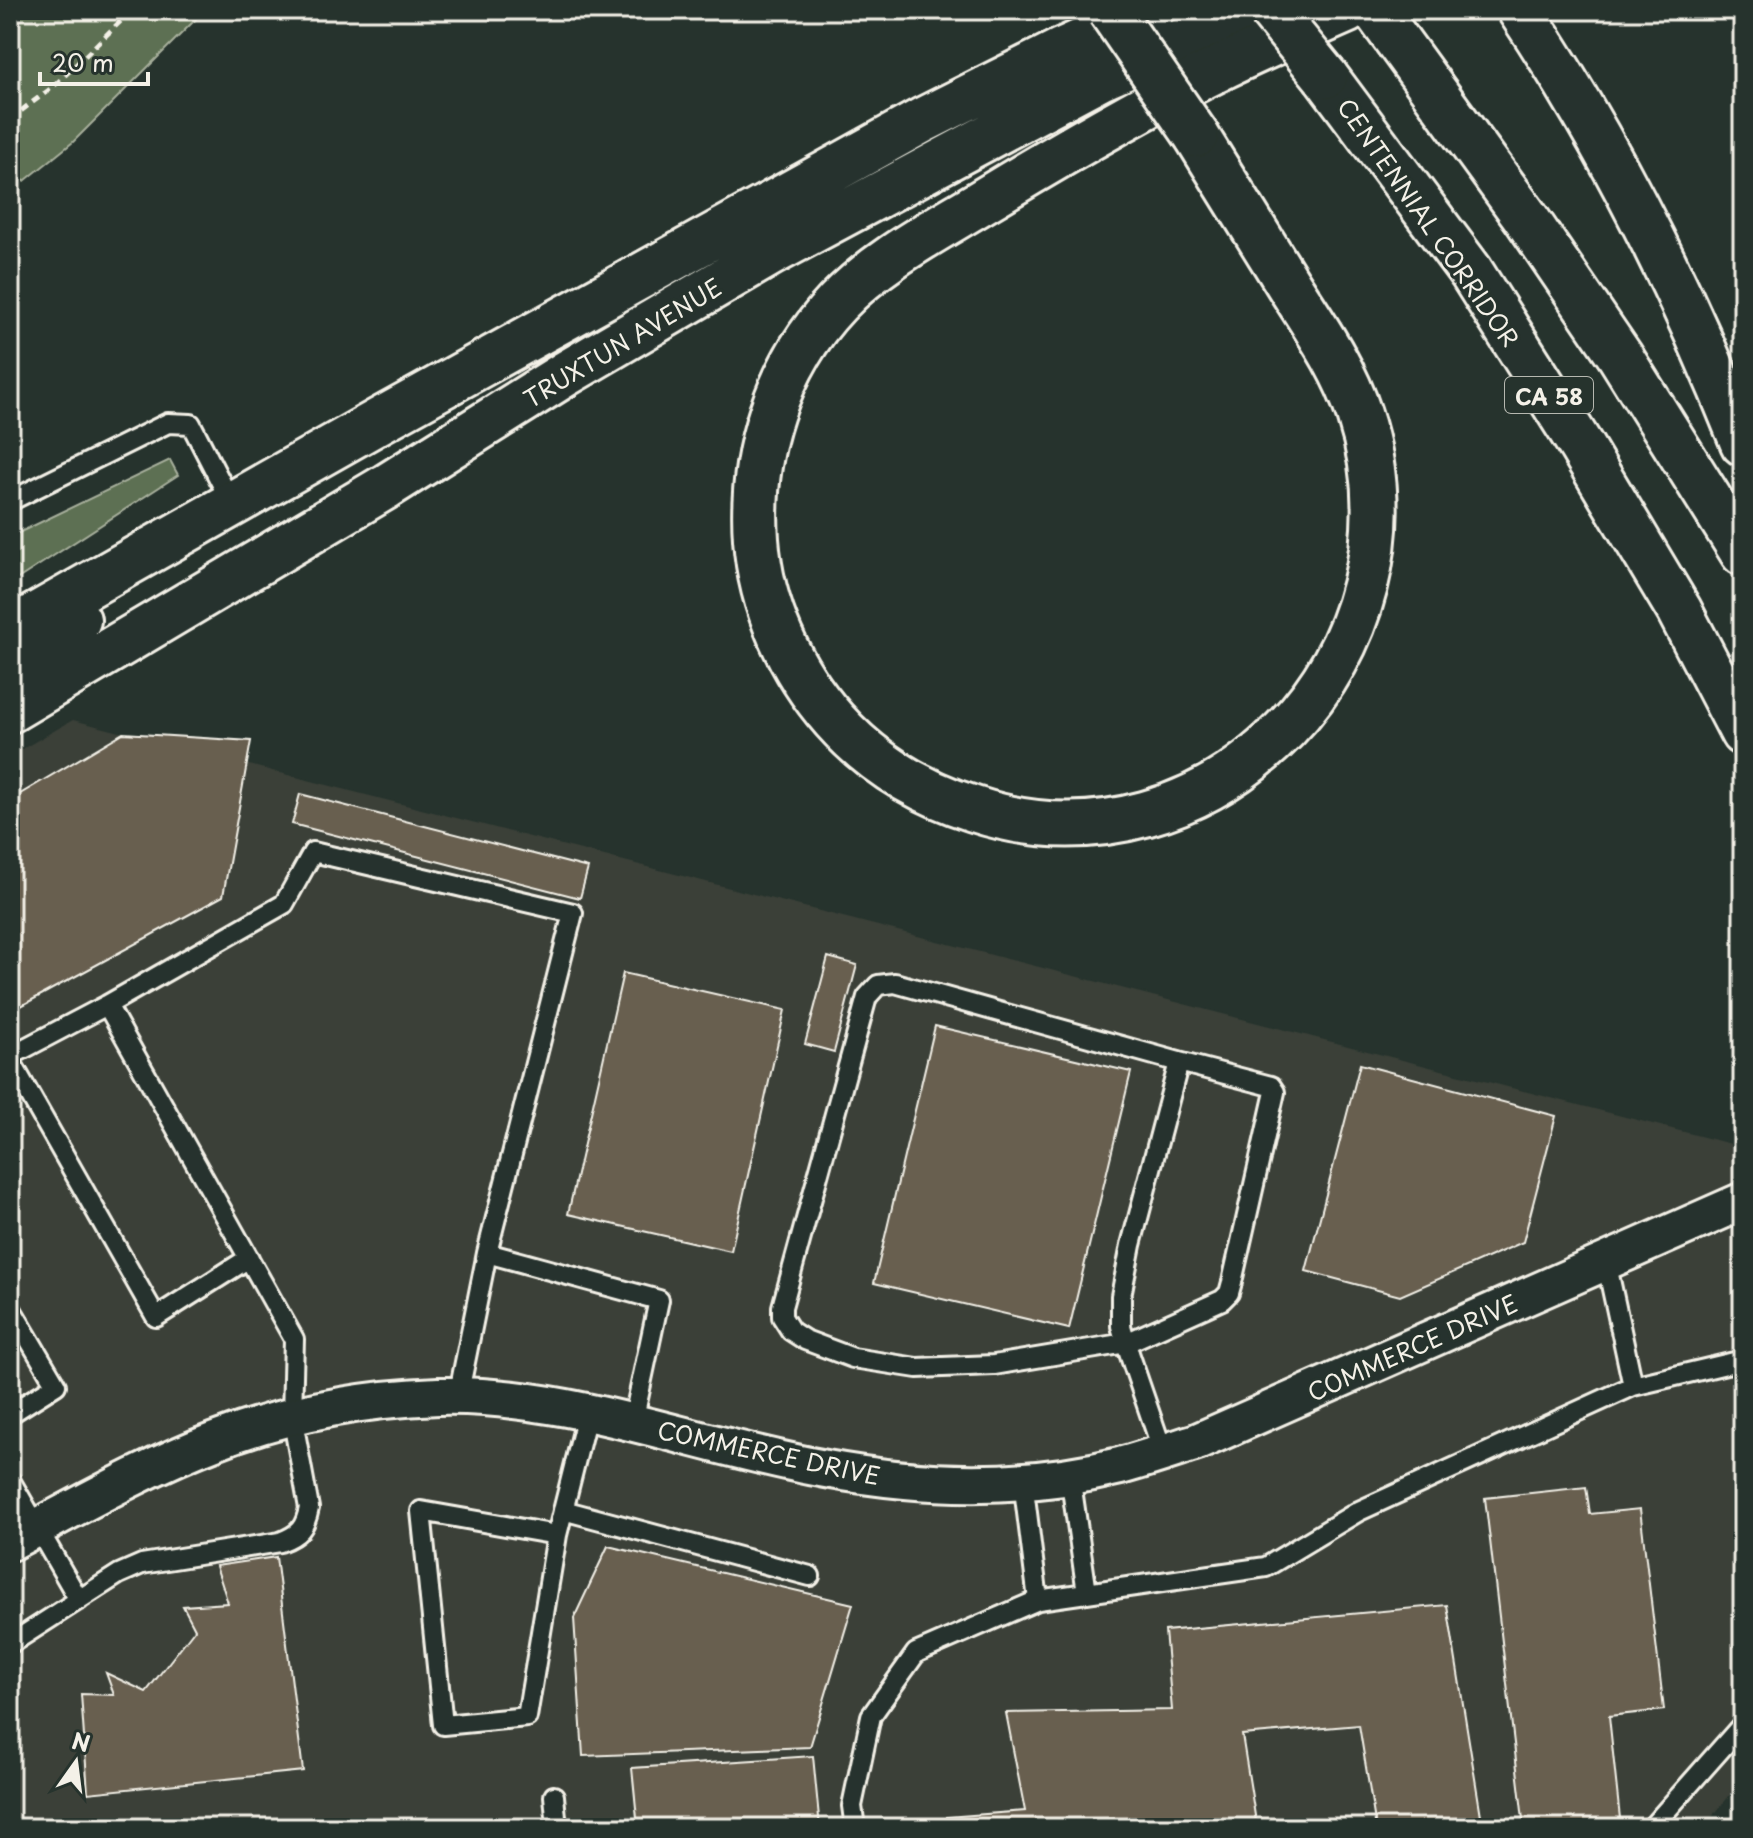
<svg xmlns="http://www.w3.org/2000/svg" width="1753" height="1838" viewBox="0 0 1753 1838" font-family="'Playpen Sans',sans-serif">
<rect width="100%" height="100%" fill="#26332d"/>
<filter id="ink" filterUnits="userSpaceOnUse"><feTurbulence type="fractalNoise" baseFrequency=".0125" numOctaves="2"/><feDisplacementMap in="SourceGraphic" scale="16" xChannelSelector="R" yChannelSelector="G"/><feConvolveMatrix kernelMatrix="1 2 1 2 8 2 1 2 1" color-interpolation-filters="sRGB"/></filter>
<g filter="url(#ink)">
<!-- built -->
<path fill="#3a4038" d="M 73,720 L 1731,1144 L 1743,1160 L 1743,1779 L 1703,1828 L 10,1828 L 10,756 Z"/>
<!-- green -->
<path fill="#5d7052" stroke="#a8b09d" stroke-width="2" d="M 10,10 L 205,10 L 73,142 L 26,180 L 10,188 Z
M 170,460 L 178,475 L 10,584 L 10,537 Z"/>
<!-- building -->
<path fill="#675f50" stroke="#f4f1e8" stroke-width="2" d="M 123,733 L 251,741 L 223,896 L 10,1012 L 10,800 Z
M 300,794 L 588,868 L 580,898 L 292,824 Z
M 828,957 L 857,965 L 834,1052 L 805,1044 Z
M 623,973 L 785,1010 L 731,1251 L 568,1214 Z
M 935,1026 L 1131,1072 L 1069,1329 L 874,1283 Z
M 1360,1064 L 1556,1116 L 1523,1242 L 1400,1296 L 1306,1271 Z
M 1586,1487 L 1590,1514 L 1640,1509 L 1664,1710 L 1609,1716 L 1621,1828 L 1524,1828 L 1485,1498 Z
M 608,1546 L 853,1604 L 810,1747 L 583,1756 L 574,1618 Z
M 276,1557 L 303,1771 L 88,1793 L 81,1694 L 114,1695 L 106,1673 L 146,1692 L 195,1629 L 183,1606 L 228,1603 L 216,1566 Z
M 1447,1605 L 1483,1828 L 1376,1828 L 1359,1725 L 1242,1735 L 1257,1828 L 948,1828 L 947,1817 L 1025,1811 L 1006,1713 L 1172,1710 L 1165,1631 Z
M 813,1756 L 820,1828 L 638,1828 L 632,1768 Z"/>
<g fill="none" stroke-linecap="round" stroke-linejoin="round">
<!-- service casing -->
<g stroke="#f4f1e8" stroke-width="24">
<path id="service" d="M 10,501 L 168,423 L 191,424 L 232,504
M 107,1005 L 284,904 L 313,852 L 573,913 L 487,1253
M 10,1056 L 107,1005 L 294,1339 L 292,1416 L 309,1508 C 305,1528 299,1535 280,1542 L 142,1564 L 119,1574 L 10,1644
M 10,1060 L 156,1317 L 249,1258
M 1606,1261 L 1633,1386 L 1743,1360
M 10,1307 L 56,1385 L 10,1414
M 458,1397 L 487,1253 L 659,1300 L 633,1422
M 1163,1452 L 1129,1353 L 1121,1326 L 1121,1296 L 1131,1245 L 1179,1062 L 895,983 L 878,985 L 867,997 L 782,1307 L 782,1317 L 791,1331 L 805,1340 L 853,1358 L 917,1368 L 994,1365 L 1126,1343 L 1222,1300 L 1229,1293 L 1232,1282 L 1275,1092 L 1271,1086 L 1179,1062
M 1070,1475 L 1087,1593
M 10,1480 L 79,1600
M 563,1510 L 810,1576
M 557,1535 L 527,1717 L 443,1725 L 421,1511 L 557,1535 L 588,1411
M 1038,1600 L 1266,1567 L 1359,1511 L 1633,1386
M 554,1796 L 557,1828
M 855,1828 L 852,1806 L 871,1716 L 916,1653 L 1038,1600 L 1023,1481
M 1651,1828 L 1743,1724"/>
</g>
<!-- minor casing -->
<g stroke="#f4f1e8" stroke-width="42">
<path id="minor" d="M 10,1542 C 77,1507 144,1468 215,1441 C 286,1413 363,1399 438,1396 C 572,1393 696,1446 826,1469 C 924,1487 1023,1490 1120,1466 C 1146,1459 1172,1450 1197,1442 L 1743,1201"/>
</g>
<!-- secondary casing -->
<g stroke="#f4f1e8" stroke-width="50">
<path id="secondary" d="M 10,630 L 379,421 L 923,120 L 1063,50 L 1152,10
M 10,686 L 34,646 L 78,620
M 10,710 L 387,486 L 565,374 L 771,253 L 1100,77 L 1254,10"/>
</g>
<!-- motorway casing -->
<g stroke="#f4f1e8" stroke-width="50">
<path id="motorway" d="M 1375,10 L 1524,215 L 1620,356 L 1743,553
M 1520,10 C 1610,145 1683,292 1743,443
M 1325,76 L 1471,272 L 1581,446 L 1679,610 L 1743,733
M 1196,135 C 1227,186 1259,236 1290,287 C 1316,328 1344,368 1359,414 C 1436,649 1213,888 974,809 C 920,792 872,763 834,720 C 790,670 761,607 756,539 C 750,455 777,366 837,303 C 878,260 932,232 983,201 C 1062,153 1142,106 1226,65 C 1266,46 1307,28 1348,10"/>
</g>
<!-- path -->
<path stroke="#f4f1e8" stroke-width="5" stroke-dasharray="8 6" stroke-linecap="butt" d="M 10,119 L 53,87 L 132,10"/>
<!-- service -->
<use href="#service" stroke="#26332d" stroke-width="18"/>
<!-- minor -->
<use href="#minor" stroke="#26332d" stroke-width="36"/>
<!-- secondary -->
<use href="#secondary" stroke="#26332d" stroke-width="44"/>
<!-- motorway -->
<use href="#motorway" stroke="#26332d" stroke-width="44"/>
<!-- motorway-bridge casing -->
<g stroke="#f4f1e8" stroke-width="50" stroke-linecap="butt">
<path id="motorway-bridge" d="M 1110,10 L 1196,135
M 1271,10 L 1325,76"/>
</g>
<!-- motorway-bridge -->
<use href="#motorway-bridge" stroke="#26332d" stroke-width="44"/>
</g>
</g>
<g text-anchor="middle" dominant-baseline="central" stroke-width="6" stroke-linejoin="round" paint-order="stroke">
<!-- shield labels -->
<rect fill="#26332d" stroke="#b6b8b0" stroke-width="2" x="1505" y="377" width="88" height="36" rx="6"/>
<g font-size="22" font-weight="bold" fill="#f4f1e8">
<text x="1549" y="395">CA 58</text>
</g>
<!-- street labels -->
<g font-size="24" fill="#f4f1e8" stroke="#26332d">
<text transform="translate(1429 222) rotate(55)">CENTENNIAL CORRIDOR</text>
<text transform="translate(622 342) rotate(-31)">TRUXTUN AVENUE</text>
<text transform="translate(1412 1347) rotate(-24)">COMMERCE DRIVE</text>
<text transform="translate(769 1452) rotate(12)">COMMERCE DRIVE</text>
</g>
</g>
<!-- margin -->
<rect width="1753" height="1838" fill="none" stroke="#26332d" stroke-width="40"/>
<rect x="20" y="20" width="1713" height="1798" fill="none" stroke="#f4f1e8" stroke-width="3" filter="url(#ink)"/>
<!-- north arrow -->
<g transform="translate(76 1762) rotate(14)" stroke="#26332d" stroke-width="6" paint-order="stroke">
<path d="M0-6L14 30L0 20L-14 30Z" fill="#f4f1e8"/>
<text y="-12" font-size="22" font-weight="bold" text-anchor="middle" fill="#f4f1e8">N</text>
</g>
<!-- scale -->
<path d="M40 72v12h108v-12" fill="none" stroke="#f4f1e8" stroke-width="4"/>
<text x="52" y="72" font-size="24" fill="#f4f1e8" stroke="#26332d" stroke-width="6" paint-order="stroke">20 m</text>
</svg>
